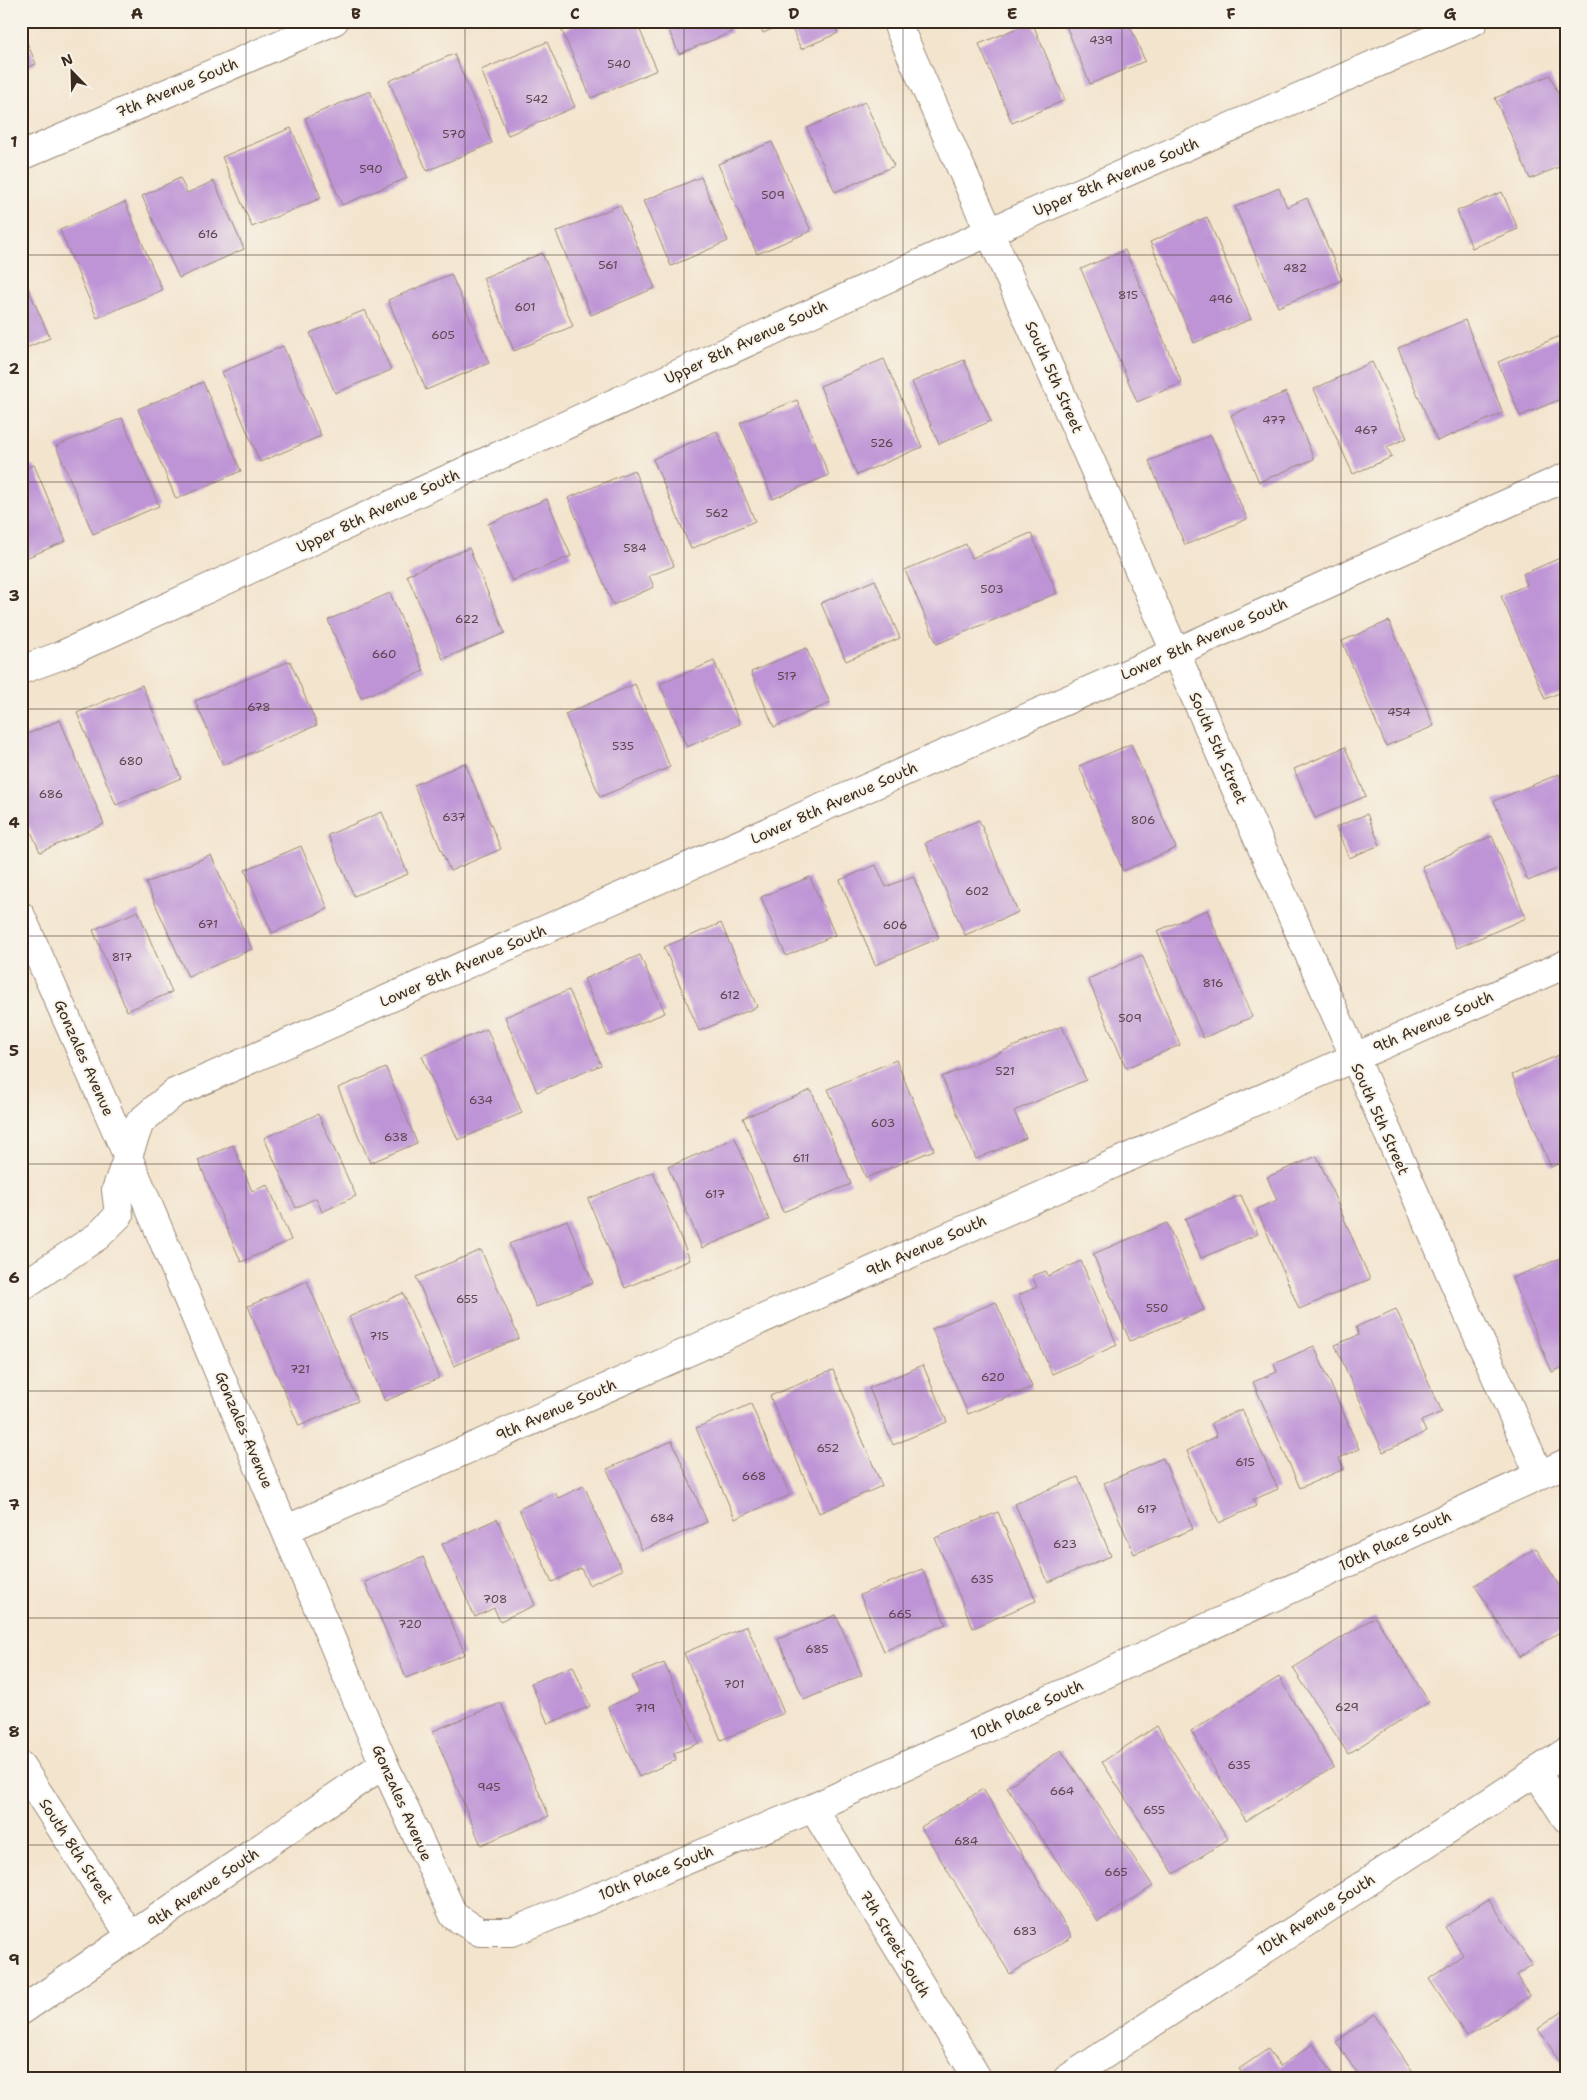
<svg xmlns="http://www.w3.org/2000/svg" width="1587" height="2100" viewBox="0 0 1587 2100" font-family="'Shantell Sans',sans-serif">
<rect width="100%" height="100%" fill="#f7f3e8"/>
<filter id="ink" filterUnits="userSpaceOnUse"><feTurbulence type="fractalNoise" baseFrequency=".02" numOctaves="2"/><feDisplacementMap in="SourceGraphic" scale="10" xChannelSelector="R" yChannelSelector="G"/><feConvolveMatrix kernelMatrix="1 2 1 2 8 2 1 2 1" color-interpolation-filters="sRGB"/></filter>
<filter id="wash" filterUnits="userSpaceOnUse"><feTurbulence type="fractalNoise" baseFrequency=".0096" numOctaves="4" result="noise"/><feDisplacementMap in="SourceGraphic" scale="20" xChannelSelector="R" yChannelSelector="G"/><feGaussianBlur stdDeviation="1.12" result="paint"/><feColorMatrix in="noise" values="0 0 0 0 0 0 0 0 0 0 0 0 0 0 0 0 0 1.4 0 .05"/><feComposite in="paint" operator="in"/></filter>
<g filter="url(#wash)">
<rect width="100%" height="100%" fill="#f3e4cd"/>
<g id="blocks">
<!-- building -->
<path fill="#be94d6" d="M 584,21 L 636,21 L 657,70 L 591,98 L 562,31 Z
M 665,21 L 727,21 L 732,32 L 679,54 Z
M 758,21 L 833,21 L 838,33 L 801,49 L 789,22 L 763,33 Z
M 1064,21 L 1128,21 L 1145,61 L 1090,84 Z
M 1032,22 L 1065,100 L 1012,123 L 979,44 Z
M 21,28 L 36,64 L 21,70 Z
M 547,42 L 575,107 L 508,135 L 481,70 Z
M 454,54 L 492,143 L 427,171 L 389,81 Z
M 1550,75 L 1566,112 L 1566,164 L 1530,179 L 1495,98 Z
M 370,91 L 407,178 L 342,205 L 305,118 Z
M 865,102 L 894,166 L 835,192 L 807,128 Z
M 291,128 L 321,198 L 252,227 L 222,157 Z
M 772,142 L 811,231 L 757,254 L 718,164 Z
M 701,177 L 728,241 L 671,266 L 643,201 Z
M 180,178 L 187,193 L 214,181 L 244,249 L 179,278 L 142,196 Z
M 1279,188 L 1287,207 L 1307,198 L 1342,280 L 1278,307 L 1235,207 Z
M 1502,192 L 1518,229 L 1472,248 L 1457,211 Z
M 125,202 L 162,290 L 97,318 L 60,230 Z
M 620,205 L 655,288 L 591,315 L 556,232 Z
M 1207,217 L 1251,319 L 1194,343 L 1150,242 Z
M 1125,250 L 1182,383 L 1137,402 L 1081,269 Z
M 542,253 L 573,326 L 514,351 L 483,278 Z
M 21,272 L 50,338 L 21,350 Z
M 451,274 L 489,363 L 426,390 L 388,300 Z
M 365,310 L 391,370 L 335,393 L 310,333 Z
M 1465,320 L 1503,413 L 1437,441 L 1398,348 Z
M 1565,334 L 1566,397 L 1520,416 L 1498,362 Z
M 283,346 L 321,436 L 260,462 L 222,372 Z
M 884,359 L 922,447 L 857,475 L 820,386 Z
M 964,360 L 991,421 L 939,444 L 912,382 Z
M 1372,362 L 1407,438 L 1387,447 L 1392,457 L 1353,474 L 1314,389 Z
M 203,382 L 241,471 L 176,499 L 138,409 Z
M 1286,392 L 1314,459 L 1259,482 L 1231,415 Z
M 797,400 L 829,475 L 773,499 L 740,423 Z
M 122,418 L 159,506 L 93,534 L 56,446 Z
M 717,431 L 755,521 L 691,549 L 653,459 Z
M 1211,435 L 1247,519 L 1185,545 L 1149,461 Z
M 34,465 L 66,541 L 21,560 L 21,470 Z
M 634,470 L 674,566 L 649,576 L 654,587 L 613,605 L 568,498 Z
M 547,499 L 571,556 L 512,581 L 488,524 Z
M 1031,533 L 1057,593 L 937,644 L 905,570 L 966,544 L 972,558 Z
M 469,548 L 505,633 L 443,659 L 407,575 Z
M 1560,558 L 1566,571 L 1566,690 L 1545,699 L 1501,596 L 1527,585 L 1523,574 Z
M 875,580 L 900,638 L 846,661 L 821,603 Z
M 390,593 L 424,671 L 361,698 L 328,620 Z
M 1389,621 L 1434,726 L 1386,746 L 1342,641 Z
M 806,648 L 830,703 L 774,727 L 751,672 Z
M 290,661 L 317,725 L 223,765 L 195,701 Z
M 714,661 L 740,724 L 687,747 L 660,684 Z
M 635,684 L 670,767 L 600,797 L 565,714 Z
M 142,685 L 181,778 L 116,805 L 77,713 Z
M 60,720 L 104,824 L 40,852 L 21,808 L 21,737 Z
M 1131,744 L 1176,848 L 1123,871 L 1079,766 Z
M 1345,747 L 1366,796 L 1315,818 L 1294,769 Z
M 465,763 L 501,849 L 450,871 L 414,785 Z
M 1559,774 L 1566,789 L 1566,865 L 1528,881 L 1494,801 Z
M 382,812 L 408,874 L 354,896 L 328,835 Z
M 1367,814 L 1380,845 L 1349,858 L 1336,827 Z
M 979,820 L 1018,912 L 965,935 L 925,843 Z
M 1492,836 L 1526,918 L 1457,948 L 1422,866 Z
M 301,846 L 328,909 L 272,933 L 245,870 Z
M 211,855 L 252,949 L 188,977 L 146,883 Z
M 876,865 L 886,887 L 913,876 L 939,938 L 875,965 L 840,880 Z
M 810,877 L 835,935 L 786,956 L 761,897 Z
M 1207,910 L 1252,1017 L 1203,1038 L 1157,931 Z
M 138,911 L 172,992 L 127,1011 L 93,930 Z
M 721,923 L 757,1007 L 699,1031 L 664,947 Z
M 640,955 L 665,1013 L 608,1036 L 584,979 Z
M 1142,955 L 1180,1045 L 1126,1068 L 1088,979 Z
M 569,990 L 601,1065 L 537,1092 L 505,1017 Z
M 1062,1026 L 1086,1080 L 1014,1111 L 1026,1138 L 976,1159 L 942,1077 Z
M 487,1029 L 522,1113 L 458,1140 L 422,1056 Z
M 1566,1052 L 1566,1161 L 1551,1167 L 1512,1075 Z
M 896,1060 L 934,1150 L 866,1178 L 828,1089 Z
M 386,1068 L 417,1143 L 370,1163 L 338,1088 Z
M 811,1090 L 851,1184 L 783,1212 L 743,1118 Z
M 318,1114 L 356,1196 L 322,1212 L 316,1198 L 296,1208 L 264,1138 Z
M 735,1138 L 769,1220 L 702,1248 L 668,1167 Z
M 233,1145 L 252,1191 L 268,1185 L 291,1240 L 241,1262 L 198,1160 Z
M 1317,1156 L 1370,1279 L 1299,1309 L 1257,1209 L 1277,1200 L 1267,1177 Z
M 653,1172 L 690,1260 L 625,1288 L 588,1199 Z
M 1241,1195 L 1258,1234 L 1201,1258 L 1185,1219 Z
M 567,1220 L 593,1283 L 536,1307 L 509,1244 Z
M 1167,1223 L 1204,1310 L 1130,1341 L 1093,1254 Z
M 481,1250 L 519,1338 L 454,1366 L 416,1277 Z
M 1566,1256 L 1566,1366 L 1552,1372 L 1512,1278 Z
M 1081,1261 L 1117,1345 L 1052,1374 L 1018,1295 L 1037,1287 L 1032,1276 L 1046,1271 L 1048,1276 Z
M 307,1281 L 358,1401 L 299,1426 L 248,1306 Z
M 403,1293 L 439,1378 L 385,1401 L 349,1317 Z
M 996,1302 L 1032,1387 L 968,1414 L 932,1329 Z
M 1396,1309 L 1442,1412 L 1421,1421 L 1426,1432 L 1383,1452 L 1335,1345 L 1359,1335 L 1356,1327 Z
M 1314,1346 L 1359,1449 L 1339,1458 L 1344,1469 L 1300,1488 L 1253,1382 L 1277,1372 L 1274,1364 Z
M 923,1365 L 947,1422 L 893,1445 L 869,1388 Z
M 833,1370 L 882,1486 L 819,1513 L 770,1396 Z
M 751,1404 L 790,1495 L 735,1519 L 696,1428 Z
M 1242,1409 L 1278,1489 L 1253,1500 L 1256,1506 L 1219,1523 L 1187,1451 L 1217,1436 L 1211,1423 Z
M 672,1441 L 707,1522 L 642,1550 L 607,1469 Z
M 1163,1458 L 1193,1529 L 1134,1554 L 1104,1483 Z
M 1078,1477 L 1111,1556 L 1048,1582 L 1015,1504 Z
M 584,1486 L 622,1570 L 589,1585 L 581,1568 L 552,1582 L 519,1509 L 555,1493 L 558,1498 Z
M 998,1512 L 1036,1601 L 973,1628 L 935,1538 Z
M 497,1519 L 535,1605 L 500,1621 L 494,1608 L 475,1617 L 442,1544 Z
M 1536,1548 L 1566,1597 L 1566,1628 L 1519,1657 L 1475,1585 Z
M 423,1557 L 465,1654 L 406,1678 L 365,1582 Z
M 922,1569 L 946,1624 L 884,1651 L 860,1595 Z
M 836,1615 L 862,1675 L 804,1700 L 778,1639 Z
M 1375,1617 L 1429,1702 L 1348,1754 L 1293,1668 Z
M 747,1626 L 784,1713 L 721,1740 L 684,1653 Z
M 664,1663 L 699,1743 L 674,1753 L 676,1760 L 639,1777 L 608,1707 L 639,1693 L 632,1676 Z
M 573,1666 L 590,1706 L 548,1724 L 531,1683 Z
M 1279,1677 L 1334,1767 L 1246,1821 L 1191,1731 Z
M 501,1703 L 549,1816 L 481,1845 L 433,1731 Z
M 1157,1726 L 1228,1839 L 1174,1874 L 1102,1762 Z
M 1061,1750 L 1153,1886 L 1098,1922 L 1007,1787 Z
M 983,1789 L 1072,1937 L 1010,1974 L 921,1827 Z
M 1489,1899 L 1532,1965 L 1517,1975 L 1530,1996 L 1467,2037 L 1429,1979 L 1463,1955 L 1445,1927 Z
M 1566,2009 L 1566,2070 L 1538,2029 Z
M 1374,2014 L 1418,2079 L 1361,2079 L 1336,2042 Z
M 1313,2044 L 1336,2079 L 1246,2079 L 1239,2069 L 1268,2049 L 1280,2066 Z"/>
</g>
</g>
<g filter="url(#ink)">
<use href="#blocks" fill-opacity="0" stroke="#978776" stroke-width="1"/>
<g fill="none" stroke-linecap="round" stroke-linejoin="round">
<!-- minor casing -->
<g stroke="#978776" stroke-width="30">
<path id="minor" d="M 896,21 L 1539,1474
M 21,156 L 334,21
M 21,670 L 62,655 L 989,232 L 1474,21
M 21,916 L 128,1157 L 384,1764 L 454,1916 L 480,1932 L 512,1932 L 813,1808 L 1566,1463
M 21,1287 L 98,1236 L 119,1215 L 116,1190 L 140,1122 L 174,1093 L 1176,652 L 1566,477
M 287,1529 L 1566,964
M 21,1766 L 131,1937
M 1536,1772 L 1566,1818
M 813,1808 L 978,2079
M 21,2011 L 384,1764
M 1067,2079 L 1566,1752"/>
</g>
<!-- minor -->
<use href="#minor" stroke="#fff" stroke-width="28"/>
</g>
</g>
<!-- grid -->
<path fill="none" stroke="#3b2a1e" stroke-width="1" stroke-opacity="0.55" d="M 246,21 L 246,2079M 465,21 L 465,2079M 684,21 L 684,2079M 903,21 L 903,2079M 1122,21 L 1122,2079M 1341,21 L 1341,2079M 21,255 L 1566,255M 21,482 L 1566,482M 21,709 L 1566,709M 21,936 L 1566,936M 21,1164 L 1566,1164M 21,1391 L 1566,1391M 21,1618 L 1566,1618M 21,1845 L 1566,1845"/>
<g text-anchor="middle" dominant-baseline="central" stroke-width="4" stroke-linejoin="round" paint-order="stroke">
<!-- number labels -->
<g font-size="12" fill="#5c444c">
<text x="1101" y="40">439</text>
<text x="619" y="64">540</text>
<text x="537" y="99">542</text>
<text x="454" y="134">570</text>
<text x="371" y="169">590</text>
<text x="773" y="195">509</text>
<text x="208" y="234">616</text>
<text x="608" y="265">561</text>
<text x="1295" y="268">482</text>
<text x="1128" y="295">815</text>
<text x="1221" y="299">496</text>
<text x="525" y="307">601</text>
<text x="443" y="335">605</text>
<text x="1274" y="420">477</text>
<text x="1366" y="430">467</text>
<text x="882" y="443">526</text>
<text x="717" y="513">562</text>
<text x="635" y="548">584</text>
<text x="992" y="589">503</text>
<text x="467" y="619">622</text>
<text x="384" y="654">660</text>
<text x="787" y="676">517</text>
<text x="259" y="707">678</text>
<text x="1399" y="712">454</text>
<text x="623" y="746">535</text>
<text x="131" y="761">680</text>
<text x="51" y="794">686</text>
<text x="454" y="817">637</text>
<text x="1143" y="820">806</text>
<text x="977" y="891">602</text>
<text x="208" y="924">671</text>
<text x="895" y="925">606</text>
<text x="122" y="957">817</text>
<text x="1213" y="983">816</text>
<text x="730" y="995">612</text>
<text x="1130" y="1018">509</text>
<text x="1005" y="1071">521</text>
<text x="481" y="1100">634</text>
<text x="883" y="1123">603</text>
<text x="396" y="1137">638</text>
<text x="801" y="1158">611</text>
<text x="715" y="1194">617</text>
<text x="467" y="1299">655</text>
<text x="1157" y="1308">550</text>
<text x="379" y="1336">715</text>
<text x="300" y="1369">721</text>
<text x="993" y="1377">620</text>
<text x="828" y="1448">652</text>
<text x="1245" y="1462">615</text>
<text x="754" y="1476">668</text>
<text x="1147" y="1509">617</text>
<text x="662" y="1518">684</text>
<text x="1065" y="1544">623</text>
<text x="982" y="1579">635</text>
<text x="495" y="1599">708</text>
<text x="900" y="1614">665</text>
<text x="410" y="1624">720</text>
<text x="817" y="1649">685</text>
<text x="734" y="1684">701</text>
<text x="1347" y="1707">629</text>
<text x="645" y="1708">719</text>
<text x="1239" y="1765">635</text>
<text x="489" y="1787">945</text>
<text x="1062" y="1791">664</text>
<text x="1154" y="1810">655</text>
<text x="966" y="1841">684</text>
<text x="1116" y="1872">665</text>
<text x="1025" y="1931">683</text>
</g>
<!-- street labels -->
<g font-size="15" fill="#3b2a1e" stroke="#f7f3e8">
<text transform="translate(177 88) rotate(-23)">7th Avenue South</text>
<text transform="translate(1116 177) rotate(-23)">Upper 8th Avenue South</text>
<text transform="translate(746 342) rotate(-25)">Upper 8th Avenue South</text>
<text transform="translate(1054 377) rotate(66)">South 5th Street</text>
<text transform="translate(378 511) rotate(-25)">Upper 8th Avenue South</text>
<text transform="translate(1204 639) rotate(-24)">Lower 8th Avenue South</text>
<text transform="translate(1218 748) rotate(66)">South 5th Street</text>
<text transform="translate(834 803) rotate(-24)">Lower 8th Avenue South</text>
<text transform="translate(463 966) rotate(-24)">Lower 8th Avenue South</text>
<text transform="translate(1433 1022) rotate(-24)">9th Avenue South</text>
<text transform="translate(84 1058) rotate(66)">Gonzales Avenue</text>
<text transform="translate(1380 1119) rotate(66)">South 5th Street</text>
<text transform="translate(926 1246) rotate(-24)">9th Avenue South</text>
<text transform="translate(556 1410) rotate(-24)">9th Avenue South</text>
<text transform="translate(244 1430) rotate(67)">Gonzales Avenue</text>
<text transform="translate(1395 1541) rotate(-25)">10th Place South</text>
<text transform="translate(1027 1710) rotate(-25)">10th Place South</text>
<text transform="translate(402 1803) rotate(66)">Gonzales Avenue</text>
<text transform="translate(76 1851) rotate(57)">South 8th Street</text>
<text transform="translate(656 1873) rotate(-22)">10th Place South</text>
<text transform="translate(203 1888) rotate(-34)">9th Avenue South</text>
<text transform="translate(1316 1915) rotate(-33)">10th Avenue South</text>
<text transform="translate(895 1944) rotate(59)">7th Street South</text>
</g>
</g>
<!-- margin -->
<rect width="1587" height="2100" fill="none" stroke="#f7f3e8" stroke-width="55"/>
<!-- north arrow -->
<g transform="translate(72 72) rotate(337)" stroke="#f7f3e8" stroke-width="4" paint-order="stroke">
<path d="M0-4L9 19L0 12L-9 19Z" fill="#3b2a1e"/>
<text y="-8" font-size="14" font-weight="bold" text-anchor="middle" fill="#3b2a1e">N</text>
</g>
<rect x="28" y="28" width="1532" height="2044" fill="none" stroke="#3b2a1e" stroke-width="2"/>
<g font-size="16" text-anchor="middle" font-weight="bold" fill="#3b2a1e">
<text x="137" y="19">A</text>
<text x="356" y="19">B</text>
<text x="575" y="19">C</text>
<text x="794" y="19">D</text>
<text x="1012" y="19">E</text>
<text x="1231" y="19">F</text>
<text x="1450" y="19">G</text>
<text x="14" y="147">1</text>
<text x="14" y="374">2</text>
<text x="14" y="601">3</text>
<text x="14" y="828">4</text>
<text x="14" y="1056">5</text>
<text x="14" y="1283">6</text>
<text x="14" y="1510">7</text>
<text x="14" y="1737">8</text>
<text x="14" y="1965">9</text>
</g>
</svg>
